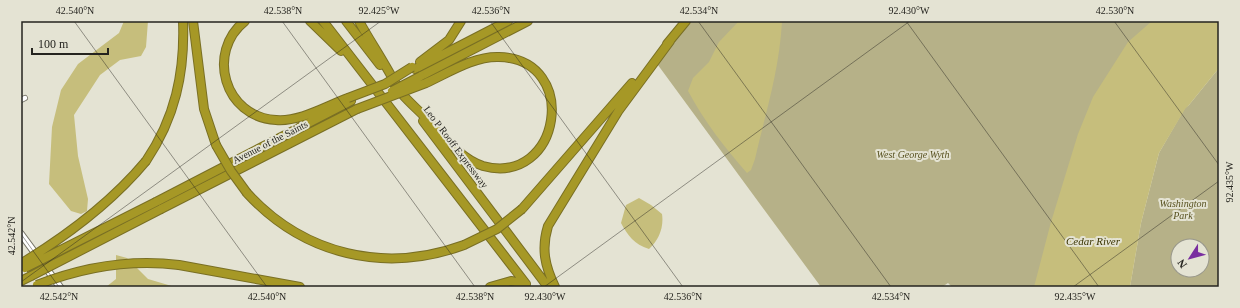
<svg xmlns="http://www.w3.org/2000/svg" width="1240" height="308" viewBox="0 0 1240 308" font-family="Georgia,serif">
<rect width="100%" height="100%" fill="#e4e3d3"/>
<!-- green -->
<path fill="#b6b188" fill-rule="evenodd" d="M 687,21 L 1172,21 L 1041,287 L 952,287 L 948,283 L 942,287 L 821,287 L 655,61 Z
M 1219,68 L 1219,287 L 1130,287 L 1141,223 L 1159,153 L 1185,108 L 1189,105 ZM 1178,246 L 1202,246 L 1202,270 L 1178,270 Z"/>
<!-- water -->
<path fill="#c6be7c" d="M 124,21 L 148,21 L 146,47 L 141,56 L 120,60 L 100,75 L 74,115 L 78,156 L 88,199 L 87,211 L 81,214 L 71,211 L 49,184 L 52,127 L 61,90 L 78,64 L 119,33 Z
M 739,21 L 782,22 C 779,72 766,111 755,159 L 751,170 L 747,173 C 725,148 704,121 688,91 L 693,78 L 709,62 L 719,42 Z
M 1152,21 L 1219,21 L 1219,68 L 1189,105 L 1185,109 L 1159,153 L 1141,223 L 1130,287 L 1034,287 L 1051,222 L 1078,134 L 1093,97 L 1128,42 Z
M 639,198 L 651,205 L 662,214 C 664,227 659,240 649,249 C 634,244 628,236 621,223 L 626,205 Z
M 116,255 L 127,258 L 148,279 L 175,287 L 106,287 L 116,279 Z"/>
<g fill="none" stroke-linecap="round" stroke-linejoin="round">
<!-- minor casing -->
<g stroke="#757366" stroke-width="6">
<path id="minor" d="M 21,100 L 25,98"/>
</g>
<!-- secondary casing -->
<g stroke="#757366" stroke-width="8">
<path id="secondary" d="M 21,234 L 60,287"/>
</g>
<!-- motorway casing -->
<g stroke="#796f24" stroke-width="10">
<path id="motorway" d="M 193,21 L 204,109 L 216,145
M 245,21 C 206,52 224,117 276,120 C 300,122 326,106 348,98
M 310,21 L 341,51
M 323,21 L 526,284
M 346,21 L 380,65
M 359,21 C 367,36 377,51 385,65 C 391,75 396,85 402,94 C 409,102 418,110 426,118 C 442,134 460,159 483,166 C 561,187 581,59 499,57 C 474,56 448,73 426,83
M 667,44 L 686,21
M 420,62 L 449,40 L 461,21
M 415,69 L 508,21
M 421,76 L 528,21
M 423,121 L 548,287
M 146,161 C 175,118 185,73 183,21
M 247,193 C 304,255 385,274 464,245
M 156,202 L 351,101
M 161,209 L 357,109
M 522,209 L 632,83
M 179,265 L 300,287
M 21,281 L 31,276
M 490,287 L 511,281 L 526,284
M 555,287 C 545,266 541,249 548,226 L 619,110 L 670,41"/>
</g>
<!-- minor -->
<use href="#minor" stroke="#fff" stroke-width="4.5"/>
<!-- secondary -->
<use href="#secondary" stroke="#fff" stroke-width="6"/>
<!-- motorway -->
<use href="#motorway" stroke="#a69826" stroke-width="8"/>
<!-- motorway-bridge casing -->
<g stroke="#796f24" stroke-width="10" stroke-linecap="butt">
<path id="motorway-bridge" d="M 392,91 L 421,76
M 348,98 L 385,84 L 412,67
M 357,109 L 426,83
M 216,145 L 231,171 L 247,193
M 464,245 L 497,229 L 522,209
M 22,263 C 68,235 111,203 146,161
M 25,268 L 156,202
M 31,276 L 161,209
M 37,285 C 83,267 130,259 179,265"/>
</g>
<!-- motorway-bridge -->
<use href="#motorway-bridge" stroke="#a69826" stroke-width="8"/>
</g>
<!-- ticks -->
<path fill="none" stroke="#25241f" stroke-width="1" stroke-opacity="0.45" d="M 74,21 L 267,287M 282,21 L 475,287M 490,21 L 683,287M 698,21 L 891,287M 906,21 L 1099,287M 1114,21 L 1219,165M 21,234 L 59,287M 21,282 L 381,21M 544,287 L 910,21M 1073,287 L 1219,181"/>
<g text-anchor="middle" dominant-baseline="central" stroke-width="4" stroke-linejoin="round" paint-order="stroke">
<!-- street labels -->
<g font-size="10" fill="#25241f" stroke="#e4e3d3">
<text transform="translate(270 142) rotate(-27)">Avenue of the Saints</text>
<text transform="translate(456 147) rotate(53)">Leo P Rooff Expressway</text>
</g>
<!-- park labels -->
<g font-size="10" font-style="italic" fill="#585220" stroke="#e4e3d3">
<text x="913" y="154">West George Wyth</text>
<text x="1183" y="203">Washington<tspan x="1183" dy="12">Park</tspan></text>
</g>
<!-- water labels -->
<g font-size="11" font-style="italic" fill="#3a3400" stroke="#e4e3d3">
<text x="1093" y="241">Cedar River</text>
</g>
</g>
<!-- border -->
<rect width="1240" height="308" fill="none" stroke="#e4e3d3" stroke-width="44"/>
<!-- north arrow -->
<g transform="translate(1190 258) rotate(234)"><circle r="19" fill="#e4e3d3" stroke="#98978b"/>
<path d="M0-3L7 15L0 10L-7 15Z" fill="#7a2ea0"/>
<text y="-6" font-size="11" font-weight="bold" text-anchor="middle" fill="#25241f">N</text>
</g>
<!-- scale -->
<path d="M32 48v6h76v-6" fill="none" stroke="#25241f" stroke-width="2"/>
<text x="38" y="48" font-size="12" fill="#25241f" stroke="#e4e3d3" stroke-width="3" paint-order="stroke">100 m</text>
<rect x="22" y="22" width="1196" height="264" fill="none" stroke="#25241f" stroke-width="1.5"/>
<g font-size="10" text-anchor="middle" fill="#25241f">
<text x="75" y="14">42.540°N</text>
<text x="283" y="14">42.538°N</text>
<text x="379" y="14">92.425°W</text>
<text x="491" y="14">42.536°N</text>
<text x="699" y="14">42.534°N</text>
<text x="909" y="14">92.430°W</text>
<text x="1115" y="14">42.530°N</text>
<text transform="translate(1229 182) rotate(-90)" y="4">92.435°W</text>
<text transform="translate(11 236) rotate(-90)" y="4">42.542°N</text>
<text x="59" y="300">42.542°N</text>
<text x="267" y="300">42.540°N</text>
<text x="475" y="300">42.538°N</text>
<text x="545" y="300">92.430°W</text>
<text x="683" y="300">42.536°N</text>
<text x="891" y="300">42.534°N</text>
<text x="1075" y="300">92.435°W</text>
</g>
</svg>
